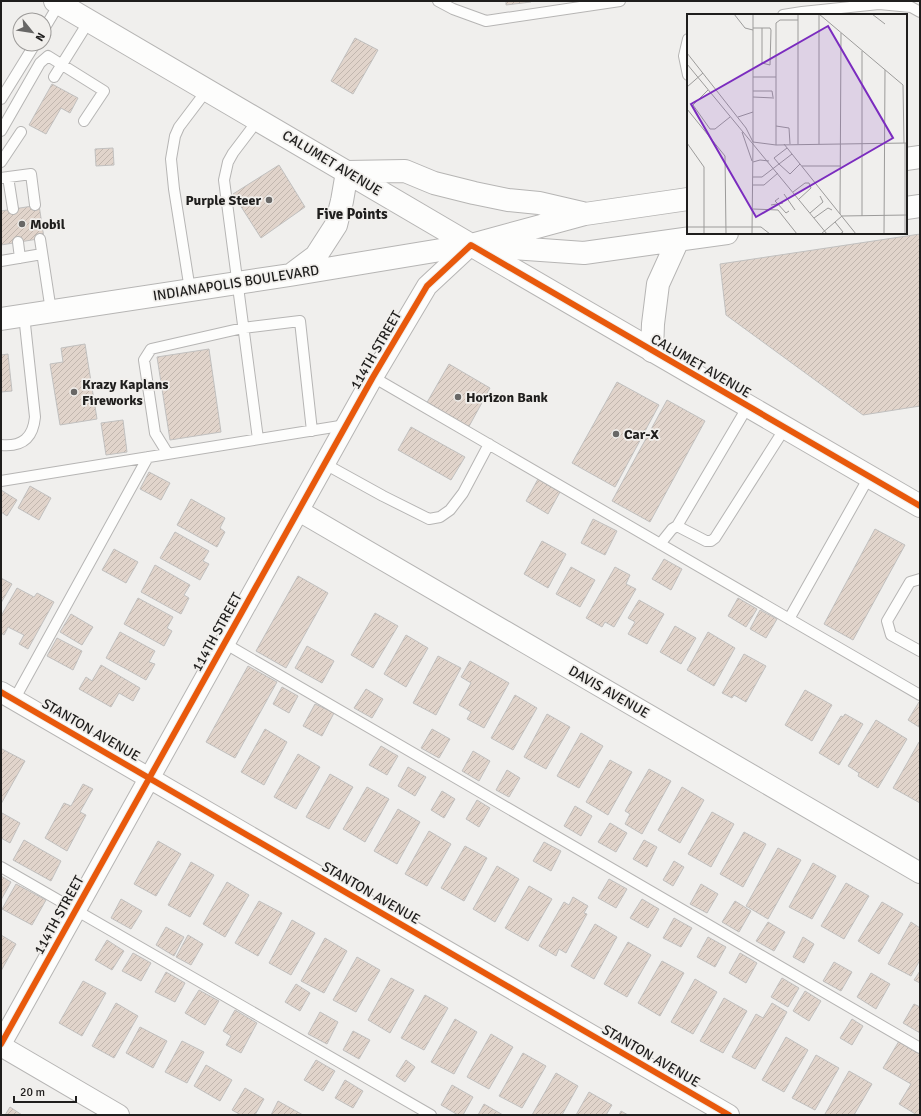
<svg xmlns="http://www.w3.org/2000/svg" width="921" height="1116" viewBox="0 0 921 1116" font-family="Signika,sans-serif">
<defs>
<pattern id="building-hatch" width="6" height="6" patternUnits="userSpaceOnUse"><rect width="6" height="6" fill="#e1d4cb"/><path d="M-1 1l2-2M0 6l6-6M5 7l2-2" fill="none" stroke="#c1b6ae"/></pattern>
</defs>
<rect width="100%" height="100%" fill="#f0efed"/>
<!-- building -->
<path fill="url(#building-hatch)" stroke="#c1c0bf" d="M 506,1 L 531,1 L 531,2 L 506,5 Z
M 355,38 L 378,50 L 353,94 L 331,81 Z
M 52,84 L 78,98 L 70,113 L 61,108 L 46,134 L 29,125 Z
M 113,148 L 114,165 L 96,166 L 95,149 Z
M 279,165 L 305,207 L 261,238 L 233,194 Z
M 39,205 L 44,238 L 1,245 L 1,211 Z
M 920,234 L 920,406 L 863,415 L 726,315 L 720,264 Z
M 85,344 L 97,419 L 60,425 L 50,364 L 63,362 L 61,348 Z
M 209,349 L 221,432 L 170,440 L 157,357 Z
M 8,354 L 12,391 L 1,392 L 1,355 Z
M 449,364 L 490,388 L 467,430 L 425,406 Z
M 617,382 L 659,405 L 615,487 L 572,463 Z
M 667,400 L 705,421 L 650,522 L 612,501 Z
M 123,420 L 127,452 L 106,455 L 101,423 Z
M 411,427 L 465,457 L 451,480 L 398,450 Z
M 149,472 L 170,483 L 161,500 L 140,489 Z
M 538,479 L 560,492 L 548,514 L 526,501 Z
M 30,486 L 51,498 L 39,520 L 18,508 Z
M 1,490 L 17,500 L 7,516 L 1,512 Z
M 191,499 L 225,518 L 220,528 L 225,532 L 217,547 L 177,525 Z
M 593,519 L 617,531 L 605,555 L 581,543 Z
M 875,529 L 905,545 L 853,640 L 824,624 Z
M 175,532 L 209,551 L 203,561 L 209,564 L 200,580 L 160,558 Z
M 542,541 L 566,554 L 548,588 L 524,574 Z
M 114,549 L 138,562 L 126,583 L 102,570 Z
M 664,559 L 682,569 L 671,590 L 652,579 Z
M 155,565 L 190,585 L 184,595 L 189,598 L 181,614 L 141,592 Z
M 571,567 L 595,580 L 580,607 L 556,594 Z
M 615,567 L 630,575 L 626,584 L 636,589 L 614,627 L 605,622 L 602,627 L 586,618 Z
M 298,576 L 328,593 L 286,668 L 256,651 Z
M 1,578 L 12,584 L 1,603 Z
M 17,588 L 34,597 L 37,593 L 54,602 L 28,649 L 19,644 L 24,635 L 8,627 L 4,635 L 1,633 L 1,616 Z
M 138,598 L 173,617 L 167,628 L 172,631 L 164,646 L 124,624 Z
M 738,598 L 757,609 L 746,627 L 728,616 Z
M 639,600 L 664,614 L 647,644 L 628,634 L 635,622 L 628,618 Z
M 760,610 L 777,619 L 766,638 L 750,629 Z
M 375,613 L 398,626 L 373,668 L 351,655 Z
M 71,614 L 93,627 L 82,645 L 60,632 Z
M 675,626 L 696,638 L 681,664 L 660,652 Z
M 120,632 L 155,651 L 149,662 L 155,664 L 146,680 L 106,658 Z
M 708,632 L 735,648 L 714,686 L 687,670 Z
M 406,635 L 428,648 L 406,687 L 384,674 Z
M 57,638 L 82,651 L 73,670 L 47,656 Z
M 307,646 L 334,661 L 322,683 L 295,668 Z
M 744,654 L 766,666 L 746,702 L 734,695 L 732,698 L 722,693 Z
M 438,656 L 461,668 L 436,715 L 413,703 Z
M 470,661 L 509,683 L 484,728 L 467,719 L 471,712 L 459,705 L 471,683 L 461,677 Z
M 101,665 L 140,688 L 133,701 L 119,693 L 111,707 L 79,689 L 86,677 L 92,681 Z
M 248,666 L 277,682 L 235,758 L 206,742 Z
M 282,687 L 298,696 L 289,713 L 273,704 Z
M 366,689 L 383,699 L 372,718 L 354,708 Z
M 805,690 L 832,705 L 812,741 L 785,725 Z
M 515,695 L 537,708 L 513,750 L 491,738 Z
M 919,702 L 920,702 L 919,727 L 908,720 Z
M 315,704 L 334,713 L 322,736 L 303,726 Z
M 547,714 L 570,727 L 546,769 L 524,757 Z
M 845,714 L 863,724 L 839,765 L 819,753 L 841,716 L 843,717 Z
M 876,720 L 907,739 L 878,788 L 858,776 L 859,773 L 848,766 Z
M 265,729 L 287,742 L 264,785 L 241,772 Z
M 432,729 L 450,739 L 439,758 L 421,748 Z
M 581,733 L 603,746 L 579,788 L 557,776 Z
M 919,742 L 920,743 L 920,803 L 893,788 Z
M 381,746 L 398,756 L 387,775 L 369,765 Z
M 2,749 L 25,761 L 1,804 L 1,751 Z
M 473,751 L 490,761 L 479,781 L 462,771 Z
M 298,754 L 320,767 L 296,809 L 274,797 Z
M 610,760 L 632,772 L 608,815 L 586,802 Z
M 408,767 L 426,777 L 415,796 L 398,786 Z
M 649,769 L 671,781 L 642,834 L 625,824 L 630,814 L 625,811 Z
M 507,770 L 520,778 L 509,797 L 496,790 Z
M 330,774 L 353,787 L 329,829 L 306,817 Z
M 83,784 L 93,789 L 80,812 L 86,815 L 67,851 L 45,838 L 64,803 L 71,806 Z
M 367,787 L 389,799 L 365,842 L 343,829 Z
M 682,787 L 704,800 L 680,843 L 658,830 Z
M 442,791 L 455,799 L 444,818 L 431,810 Z
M 477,800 L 490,808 L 479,827 L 466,819 Z
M 575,806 L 592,816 L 581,836 L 564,826 Z
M 398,809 L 420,822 L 397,864 L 374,851 Z
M 712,812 L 734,824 L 711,867 L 688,854 Z
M 2,813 L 20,823 L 10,843 L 1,838 Z
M 610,823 L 627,833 L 616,852 L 598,842 Z
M 429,831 L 451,844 L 427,886 L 405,874 Z
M 744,832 L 766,844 L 743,887 L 720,874 Z
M 24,840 L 61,861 L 51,881 L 13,860 Z
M 644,840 L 657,847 L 647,867 L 633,859 Z
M 158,841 L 181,854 L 156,896 L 134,884 Z
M 544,842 L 561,851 L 551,871 L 533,861 Z
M 465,846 L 487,858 L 464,901 L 441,888 Z
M 778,848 L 801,860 L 768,919 L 746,906 Z
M 674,861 L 684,867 L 673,886 L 663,880 Z
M 191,862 L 214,875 L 190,917 L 168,905 Z
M 813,863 L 836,876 L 812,919 L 789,907 Z
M 497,866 L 519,879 L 495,922 L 473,909 Z
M 1,876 L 11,882 L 1,900 Z
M 609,879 L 627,889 L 616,908 L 598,898 Z
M 227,882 L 249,895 L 225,937 L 203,924 Z
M 846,883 L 869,896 L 844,939 L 821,926 Z
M 16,884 L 46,900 L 32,925 L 2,909 Z
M 701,884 L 718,894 L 707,913 L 690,904 Z
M 529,886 L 552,899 L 528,941 L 505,928 Z
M 573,897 L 588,906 L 584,913 L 587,914 L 566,953 L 559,949 L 556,956 L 539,946 L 564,902 L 569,905 Z
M 121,899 L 142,911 L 131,929 L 111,918 Z
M 642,899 L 659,909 L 648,928 L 630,918 Z
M 259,901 L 282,913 L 258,956 L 235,943 Z
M 735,901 L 751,911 L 739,932 L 722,922 Z
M 882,902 L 903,914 L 879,954 L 858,941 Z
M 674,918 L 692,928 L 681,947 L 663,938 Z
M 292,920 L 315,933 L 291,975 L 269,963 Z
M 768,922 L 785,932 L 774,951 L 756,941 Z
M 911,922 L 920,928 L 920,960 L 911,976 L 888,964 Z
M 595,924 L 617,937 L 594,979 L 571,966 Z
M 166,927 L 184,937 L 174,956 L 156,945 Z
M 1,935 L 16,944 L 1,971 Z
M 188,935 L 203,944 L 191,965 L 176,957 Z
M 708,937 L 726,947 L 715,967 L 697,957 Z
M 803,937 L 814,944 L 804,963 L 793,957 Z
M 325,938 L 347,951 L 324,993 L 301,981 Z
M 107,940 L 124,951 L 112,970 L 95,960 Z
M 628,942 L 651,955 L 627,997 L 604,984 Z
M 133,953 L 151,963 L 141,981 L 122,971 Z
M 740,953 L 757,963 L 746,983 L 729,973 Z
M 357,957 L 380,970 L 356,1012 L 333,1000 Z
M 662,961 L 684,973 L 660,1016 L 638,1003 Z
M 834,962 L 852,972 L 841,991 L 823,981 Z
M 920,971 L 920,983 L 914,980 Z
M 166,972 L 185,983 L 175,1002 L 155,992 Z
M 871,973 L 890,984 L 876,1009 L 857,997 Z
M 391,978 L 414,990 L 390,1033 L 368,1020 Z
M 782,978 L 799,988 L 788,1007 L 771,997 Z
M 695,979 L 717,992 L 693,1034 L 671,1022 Z
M 83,981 L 106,993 L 82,1036 L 59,1023 Z
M 296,984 L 310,993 L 300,1011 L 285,1002 Z
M 199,990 L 219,1001 L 205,1025 L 185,1013 Z
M 805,991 L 821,1001 L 809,1021 L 793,1011 Z
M 425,995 L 448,1008 L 424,1050 L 401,1038 Z
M 724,998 L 747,1011 L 723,1053 L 700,1041 Z
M 116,1003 L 138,1016 L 114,1058 L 92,1046 Z
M 772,1003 L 787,1012 L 755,1069 L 732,1057 L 756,1014 L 763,1018 Z
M 914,1004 L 920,1007 L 920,1033 L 903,1023 Z
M 235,1010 L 257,1023 L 241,1053 L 226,1045 L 231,1036 L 223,1031 Z
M 320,1012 L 338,1022 L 327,1044 L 308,1034 Z
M 455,1019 L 477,1032 L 454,1074 L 431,1062 Z
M 852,1019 L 863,1026 L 852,1045 L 840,1038 Z
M 140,1027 L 167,1041 L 153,1068 L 126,1053 Z
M 353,1031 L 370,1040 L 359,1059 L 343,1050 Z
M 491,1034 L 513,1047 L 489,1089 L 467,1077 Z
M 786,1037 L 808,1050 L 784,1092 L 762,1080 Z
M 182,1041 L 204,1052 L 187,1083 L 165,1072 Z
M 899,1041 L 920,1054 L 920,1115 L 917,1115 L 899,1104 L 911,1084 L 883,1068 Z
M 523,1053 L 546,1066 L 522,1108 L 499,1096 Z
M 816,1055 L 839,1068 L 815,1110 L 792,1098 Z
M 316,1060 L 335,1071 L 323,1091 L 304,1080 Z
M 406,1060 L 415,1067 L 405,1082 L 396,1076 Z
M 206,1065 L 232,1080 L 220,1101 L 194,1086 Z
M 849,1071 L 872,1084 L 854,1115 L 827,1115 L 825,1114 Z
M 556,1073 L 578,1086 L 562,1115 L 532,1115 Z
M 345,1080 L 363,1091 L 353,1108 L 335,1098 Z
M 452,1085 L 473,1097 L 463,1115 L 458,1115 L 441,1105 Z
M 245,1088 L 264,1099 L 255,1115 L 241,1115 L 232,1110 Z
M 589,1092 L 612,1105 L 606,1115 L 576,1115 Z
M 278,1101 L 303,1115 L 271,1115 Z
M 484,1104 L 503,1115 L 478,1115 Z
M 10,1107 L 22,1115 L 5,1115 Z
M 621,1111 L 628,1115 L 619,1115 Z"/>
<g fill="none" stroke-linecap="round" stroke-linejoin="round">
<!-- service casing -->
<g stroke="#b6b5b4" stroke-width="12">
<path id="service" d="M 438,1 L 453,9 L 486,21 L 620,1
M 783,15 L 802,12 L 879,4 L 911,7 L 920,12
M 44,29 L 59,4
M 688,39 L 684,56 L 688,75
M 54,77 L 89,21
M 1,99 L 35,44
M 1,131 L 40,63 L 48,56 L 104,91 L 84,121
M 1,162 L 21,132
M 8,177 L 13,209
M 1,178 L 31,174 L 35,205
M 40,239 L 51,311
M 18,242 L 20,258
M 1,261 L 42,254
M 190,290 L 174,189 L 171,159 L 175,136 L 179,127 L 207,90
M 373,377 L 920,695
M 258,439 L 224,180 L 228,162 L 233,153 L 258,120
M 1,445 C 22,447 33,438 35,417 L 24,315
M 168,454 L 155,433 L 144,360 L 151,349 L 243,328 L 300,321 L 312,431
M 325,464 L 383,496 L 429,519 L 440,517 L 450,510 L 463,493 L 489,444
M 1,481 L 346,425
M 677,526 L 706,541 L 711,541 L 715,538 L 785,428
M 660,544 L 672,529 L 677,526 L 748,406
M 920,579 L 910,582 L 887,621 L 891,635 L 920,651
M 789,619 L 869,477
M 224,643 L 920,1048
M 14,700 L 148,457
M 1,867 L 431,1115"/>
</g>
<!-- minor casing -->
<g stroke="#b6b5b4" stroke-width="22">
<path id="minor" d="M 299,511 L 920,873
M 1,692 L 729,1115
M 1,1044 L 373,377 L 427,286 L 471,245
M 1,1046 L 119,1115"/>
</g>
<!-- tertiary casing -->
<g stroke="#b6b5b4" stroke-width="24">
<path id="tertiary" d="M 471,245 L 920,506"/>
</g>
<!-- primary casing -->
<g stroke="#b6b5b4" stroke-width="24">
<path id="primary" d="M 55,1 L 471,245 L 584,253 L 727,233
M 906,159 L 920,157
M 347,172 L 405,171 L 434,183 L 474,193 L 508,200 L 539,203 L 582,213
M 906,208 L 920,206
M 292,274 L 316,256 L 336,225 L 342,201 L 347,172
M 1,319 L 290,275 L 471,245 L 585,214 L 688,199
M 652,351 L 653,324 L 658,284 L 678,240"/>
</g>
<!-- service -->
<use href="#service" stroke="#fdfdfc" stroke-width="10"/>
<!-- minor -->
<use href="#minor" stroke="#fdfdfc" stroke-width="20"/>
<!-- tertiary -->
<use href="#tertiary" stroke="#fdfdfc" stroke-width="22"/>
<!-- primary -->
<use href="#primary" stroke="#fdfdfc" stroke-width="22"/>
<!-- cycleway casing -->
<g stroke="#f1efec" stroke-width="8">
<path id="cycleway" d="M 1,692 L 729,1115
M 1,1044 L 373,377 L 427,286 L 471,245 L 920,506"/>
</g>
<!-- cycleway -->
<use href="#cycleway" stroke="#e8590c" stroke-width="6"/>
</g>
<!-- markers -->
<g fill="#686766" stroke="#f1efec" stroke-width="1.5">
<circle cx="269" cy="200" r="4"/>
<circle cx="22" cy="224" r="4"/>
<circle cx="74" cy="392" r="4"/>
<circle cx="458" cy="397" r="4"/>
<circle cx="616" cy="434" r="4"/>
</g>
<g text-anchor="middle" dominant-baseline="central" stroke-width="3.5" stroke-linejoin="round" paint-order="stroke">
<!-- street labels -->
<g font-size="14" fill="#1f1e1d" stroke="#f1efec">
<text transform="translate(332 163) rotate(31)">CALUMET AVENUE</text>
<text transform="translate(236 283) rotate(-9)">INDIANAPOLIS BOULEVARD</text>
<text transform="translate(376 350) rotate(-60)">114TH STREET</text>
<text transform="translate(701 366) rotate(30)">CALUMET AVENUE</text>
<text transform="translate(217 632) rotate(-61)">114TH STREET</text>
<text transform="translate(609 692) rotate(30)">DAVIS AVENUE</text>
<text transform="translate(91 730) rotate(30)">STANTON AVENUE</text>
<text transform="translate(371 893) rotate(30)">STANTON AVENUE</text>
<text transform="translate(59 915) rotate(-61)">114TH STREET</text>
<text transform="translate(651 1056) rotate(30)">STANTON AVENUE</text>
</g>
<!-- poi labels -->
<g font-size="14" font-weight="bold" fill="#1f1e1d" stroke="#f1efec" text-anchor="start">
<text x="261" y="200" text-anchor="end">Purple Steer</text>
<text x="30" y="224">Mobil</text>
<text x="82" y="384">Krazy Kaplans<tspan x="82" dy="16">Fireworks</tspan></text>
<text x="466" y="397">Horizon Bank</text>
<text x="624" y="434">Car-X</text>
</g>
<!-- neighbourhood labels -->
<g font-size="15" font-weight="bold" fill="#1f1e1d" stroke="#f1efec">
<text x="352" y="214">Five Points</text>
</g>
</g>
<!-- overview -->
<g transform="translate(687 14)">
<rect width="220" height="220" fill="#f0efed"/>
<path fill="none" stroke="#9c9b9a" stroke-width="1" d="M 47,0 L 58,14 L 66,16M 66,0 L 66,128 L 89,131 L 220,129M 132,0 L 216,71 L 217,129M 185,0 L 198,10M 66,14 L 83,14 L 84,16 L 83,51 L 75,49 L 75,14M 154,19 L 153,200 L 169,220M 175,37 L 175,202M 0,39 L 59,114 L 66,128 L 65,220M 0,50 L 140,220M 66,63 L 89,63M 0,73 L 16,59M 21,76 L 6,91 L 23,115 L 28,115 L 43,103M 66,77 L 85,77 L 86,83M 66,83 L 87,84M 0,95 L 38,142 L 39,220M 51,103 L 66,98M 89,112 L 102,114 L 103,130M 55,118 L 65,147M 0,129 L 17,153 L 17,220M 97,130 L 153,200M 111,130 L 111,0M 132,130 L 132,1M 89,131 L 89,9 L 93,6 L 111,6M 100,134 L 87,144 L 92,150 L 103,160 L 113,150M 66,148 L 73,146 L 82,147M 115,152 L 154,152M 66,163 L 75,163 L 105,140M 66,171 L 77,171 L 91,159M 106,178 L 118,169 L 122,169 L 124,174 L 112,185M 97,180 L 108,196M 92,184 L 88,187 L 90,189 L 99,199 L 102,197M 84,191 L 96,189M 66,195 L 91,196 L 110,220M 123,199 L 136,188 L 133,182M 127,204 L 141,194 L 145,196M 148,208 L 156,218 L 153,220M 0,213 L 74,213 L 83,220M 134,220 L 155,202 L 220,201M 197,220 L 198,56M 218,220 L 218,129"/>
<path fill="#7b2cbf" fill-opacity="0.15" stroke="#7b2cbf" stroke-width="2" d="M 141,12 L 206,124 L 69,203 L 4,90 Z"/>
<rect width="220" height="220" fill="none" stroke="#1f1e1d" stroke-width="2"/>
</g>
<!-- border -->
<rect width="921" height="1116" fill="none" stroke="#1f1e1d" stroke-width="4"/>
<!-- north arrow -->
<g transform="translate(32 32) rotate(120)"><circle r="19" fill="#f1efec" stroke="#9d9b99"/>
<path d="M0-3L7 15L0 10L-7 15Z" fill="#686766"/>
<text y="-6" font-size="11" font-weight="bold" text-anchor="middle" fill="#1f1e1d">N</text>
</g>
<!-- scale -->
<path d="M14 1096v6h62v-6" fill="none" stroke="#1f1e1d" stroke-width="2"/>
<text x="20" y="1096" font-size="12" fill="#1f1e1d" stroke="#f1efec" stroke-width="3" paint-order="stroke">20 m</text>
</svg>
